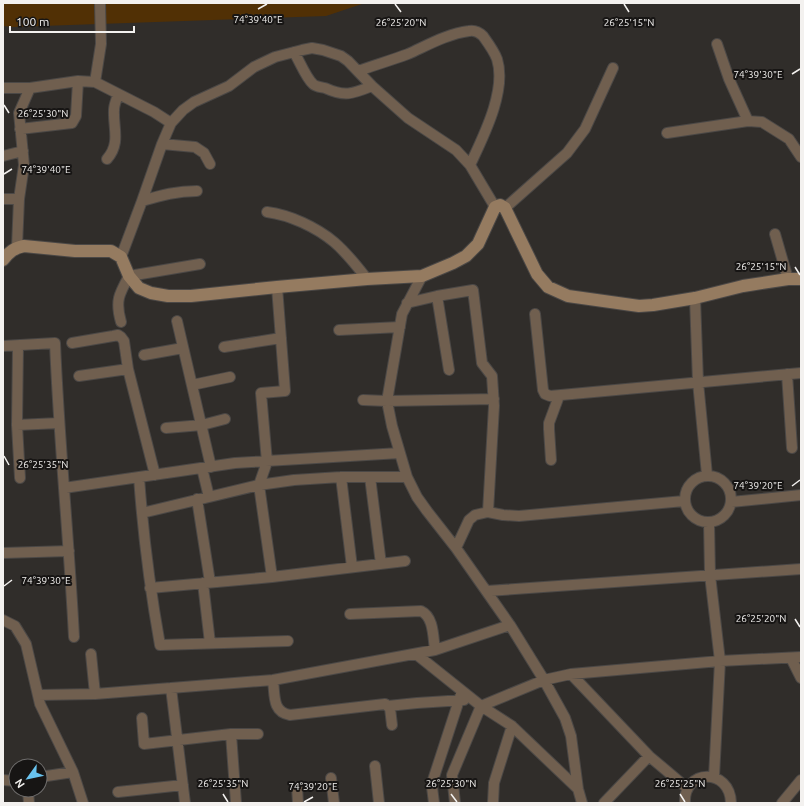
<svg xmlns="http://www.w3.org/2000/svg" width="804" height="806" viewBox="0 0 804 806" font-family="Ubuntu,sans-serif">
<rect width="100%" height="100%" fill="#302d2a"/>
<!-- green -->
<path fill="#513005" d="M 3,3 L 365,3 L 326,16 L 13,27 L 3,26 Z"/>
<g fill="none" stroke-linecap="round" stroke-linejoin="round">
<!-- street casing -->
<g stroke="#4b4846" stroke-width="12">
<path id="street" d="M 717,44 L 729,79 L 748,121
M 294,52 C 299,60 306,78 313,84 C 316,87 321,87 325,88 C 345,97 352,94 372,86
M 358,71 C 375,65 392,60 408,54 C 428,45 447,34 469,31 C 474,30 479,32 483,36 C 488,43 494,51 497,59 C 507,91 483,137 470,165
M 95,82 L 101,44 L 100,3
M 3,88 L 30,88
M 20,129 L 72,123 L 76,116 L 78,81
M 667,133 L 748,121 L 762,122 L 789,139 L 801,157
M 162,144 L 195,147 L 204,153 L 210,164
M 3,156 L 23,151
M 107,159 C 121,143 113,128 114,110 C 114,104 117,99 118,94
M 3,199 L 19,199
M 142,201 C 162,195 177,191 197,191
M 505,208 L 567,153 L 585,129 L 613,68
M 267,212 C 290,215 316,227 334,242 C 347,253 357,266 367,279
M 775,234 L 788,279
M 17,247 L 19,199 L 24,165 L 19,113 L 30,88 L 78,81 L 95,82 L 154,112 L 171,123
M 121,257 L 142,201 L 162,144 L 171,123 L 183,110 L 194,102 L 229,86 L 254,67 L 275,57 L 302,50 L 312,48 L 323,50 L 341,56 L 348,61 L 372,86 L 408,118 L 456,150 L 470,165 L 495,207
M 422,276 L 402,314 L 387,401 L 392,426 L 407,477 L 417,497 L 427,511 L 456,548 L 510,625 L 544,680 L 565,718 L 571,736 L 578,789 L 582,803
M 437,296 L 449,370
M 695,298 L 698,382 L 707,475
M 407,303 L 437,296 L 473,290 L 482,363 L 492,376 L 494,406 L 488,512
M 535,314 L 543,390 L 545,394 L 550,396 L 801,373
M 177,321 L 211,467
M 121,322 C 115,301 119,294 129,276 L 200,264
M 339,330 L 400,327
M 72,343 L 113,336 L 118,335 L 121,337 L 124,341 L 128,369 L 155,475
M 3,346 L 55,343 C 59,441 69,539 74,637
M 18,346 L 17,425 L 20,478
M 224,347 L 281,338
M 144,355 L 183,348
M 787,374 L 792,448
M 79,376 L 128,369
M 192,385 L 230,377
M 363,400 L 387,401 L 494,399
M 17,425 L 59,423
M 166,428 L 202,425 L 225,419
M 551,460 L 549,429 L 549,423 L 559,396
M 202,468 L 209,497
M685 499a23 23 0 1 1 46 0a23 23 0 1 1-46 0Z
M 139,477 C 143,534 150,589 160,645 L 288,641
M 341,477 L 352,567
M 370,477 L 381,564
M 64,488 L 235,463 L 400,453
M 197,499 L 210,582
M 731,502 L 801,495
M 142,513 L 259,485 L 294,480 L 341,477 L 407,477
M 709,522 L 710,575 L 720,661 L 714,777
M 456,548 L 469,520 L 475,515 L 488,512 L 503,515 L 519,516 L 684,501
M 3,553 L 69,551
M 272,577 L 259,485 L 267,462 L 261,393 L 285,391 L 277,287
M 203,583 L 210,643
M 150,588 L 272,577 L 405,561
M 487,591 L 801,569
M 350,614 L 421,611 C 434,617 433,637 435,650
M 3,620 L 15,626 L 26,644 L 40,704 L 73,772 L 83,803
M 91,654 L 95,694
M 416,654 L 481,706 L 512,726 L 578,789
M 791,658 L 801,678
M 571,674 L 649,756 L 687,788
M 273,680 C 275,695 272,712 290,715 L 385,704 L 390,708 L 392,725
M 171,688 L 185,803
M 38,695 L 95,694 L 273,680 L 435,650 L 510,625
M 388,706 L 417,703 L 464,700
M 142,718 L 144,744 L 231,734 L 258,734
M 231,734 L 236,803
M 375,766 L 379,803
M 40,777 L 73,772
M 331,778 L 334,803
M 3,780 L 16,781
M 297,787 L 298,803
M 28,791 L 29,803
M 118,792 L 183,785
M 434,803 L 432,787 L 433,780 L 462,691
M 455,803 L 452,775 L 481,706 L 544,680 L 571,674 L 720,661 L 801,657
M 493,803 L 494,783 L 512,726
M 604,803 L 649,756
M 685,803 C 683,769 730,767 731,803
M 782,803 L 801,780"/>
</g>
<!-- secondary casing -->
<g stroke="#4b4846" stroke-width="14">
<path id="secondary" d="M 3,260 C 9,252 14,248 24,246 L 75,251 L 111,251 L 121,257 L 129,276 L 139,288 L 151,293 L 168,296 L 191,296 L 277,287 L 367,279 L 422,276 L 453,263 L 466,256 L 478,244 L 495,207 L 500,205 L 505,208 L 537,274 L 548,287 L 568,296 L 639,306 L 653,305 L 695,298 L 743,286 L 788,279 L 801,279"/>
</g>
<!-- street -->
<use href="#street" stroke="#705f4f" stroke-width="10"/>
<!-- secondary -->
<use href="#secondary" stroke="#957b60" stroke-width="12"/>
</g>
<!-- ticks -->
<path fill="none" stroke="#f3f1ef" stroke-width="1.5" d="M 395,4 L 401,12M 624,4 L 629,12M 258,9 L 267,4M 792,74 L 800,69M 4,105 L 9,113M 4,174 L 12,169M 795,267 L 800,275M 4,456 L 9,465M 792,486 L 800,480M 4,586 L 12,580M 795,619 L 800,627M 223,794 L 228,802M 451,794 L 457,802M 680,794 L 685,802M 304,802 L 313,797"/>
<g font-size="10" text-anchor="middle" fill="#f3f1ef" stroke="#171514" stroke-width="4" stroke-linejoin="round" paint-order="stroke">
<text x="258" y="23">74°39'40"E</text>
<text x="401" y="26">26°25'20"N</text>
<text x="629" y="26">26°25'15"N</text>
<text x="758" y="78">74°39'30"E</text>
<text x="43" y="117">26°25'30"N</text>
<text x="46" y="173">74°39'40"E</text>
<text x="761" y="270">26°25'15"N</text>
<text x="43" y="468">26°25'35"N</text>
<text x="758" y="489">74°39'20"E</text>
<text x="46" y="584">74°39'30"E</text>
<text x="761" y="622">26°25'20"N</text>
<text x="223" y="787">26°25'35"N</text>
<text x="451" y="787">26°25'30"N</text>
<text x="680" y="787">26°25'25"N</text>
<text x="313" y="790">74°39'20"E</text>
</g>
<!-- border -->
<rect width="804" height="806" fill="none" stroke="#f3f1ef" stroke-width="8"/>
<!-- north arrow -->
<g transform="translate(28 778) rotate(237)"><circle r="19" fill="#171514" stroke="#6f6d6c"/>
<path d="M0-3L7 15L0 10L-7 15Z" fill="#69c4f0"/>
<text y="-6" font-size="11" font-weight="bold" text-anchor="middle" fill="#f3f1ef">N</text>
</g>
<!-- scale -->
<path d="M10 26v6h124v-6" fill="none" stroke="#f3f1ef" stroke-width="2"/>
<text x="16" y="26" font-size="12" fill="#f3f1ef" stroke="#171514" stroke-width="3" paint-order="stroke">100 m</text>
</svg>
